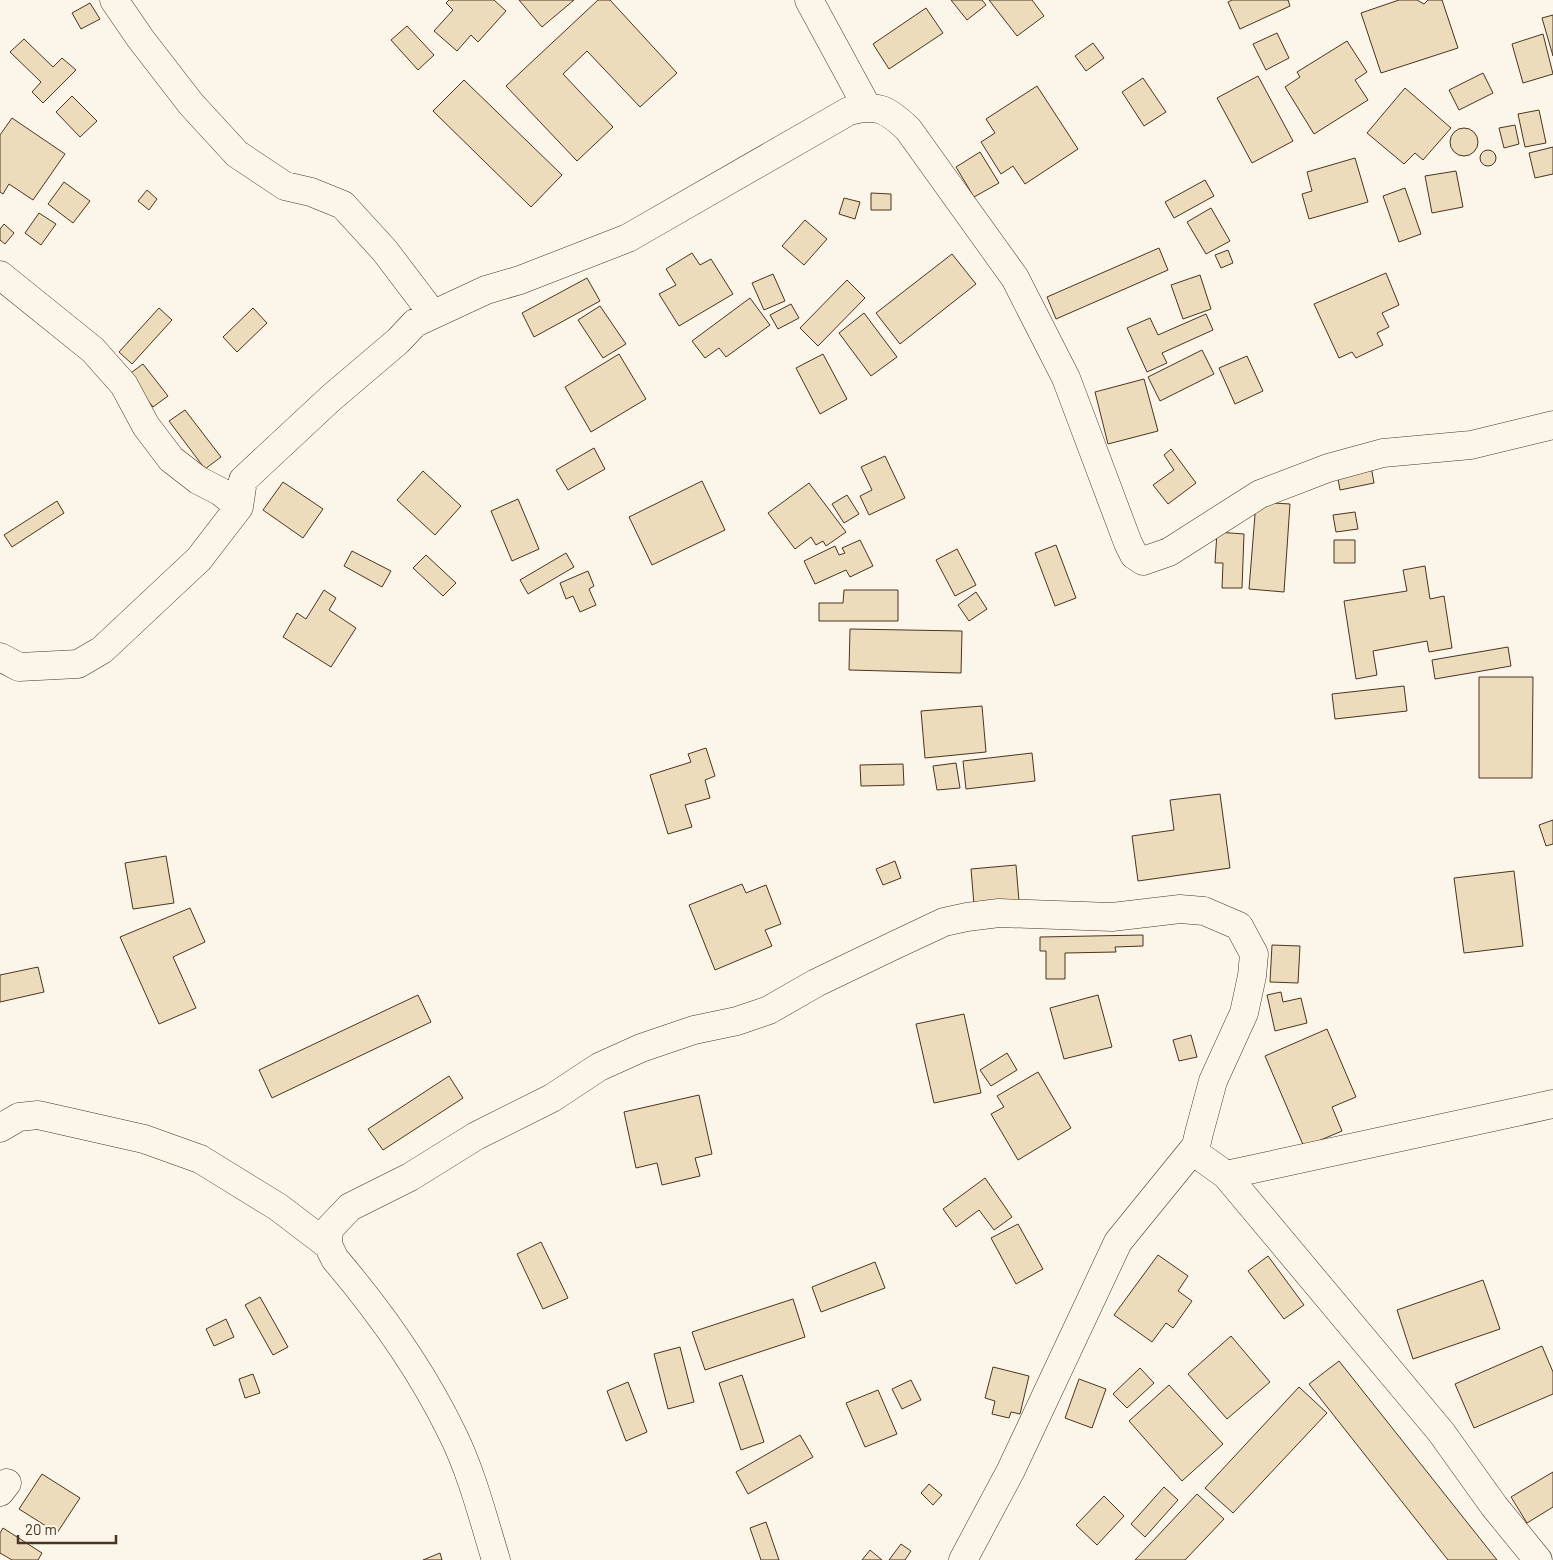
<svg xmlns="http://www.w3.org/2000/svg" width="1553" height="1560" viewBox="0 0 1553 1560" font-family="Barlow,sans-serif">
<rect width="100%" height="100%" fill="#fbf6e9"/>
<!-- building -->
<path fill="#ecdcbc" stroke="#4a3520" d="M 449,0 L 494,0 L 506,11 L 478,42 L 471,35 L 457,51 L 434,31 L 453,10 L 446,3 Z
M 519,0 L 574,0 L 542,27 Z
M 598,0 L 610,0 L 677,73 L 640,107 L 587,51 L 563,74 L 613,127 L 577,161 L 506,86 Z
M 951,0 L 982,0 L 986,5 L 967,20 Z
M 989,0 L 1032,0 L 1044,16 L 1017,36 Z
M 1232,0 L 1288,0 L 1290,6 L 1240,29 L 1228,2 Z
M 1399,0 L 1417,0 L 1424,4 L 1428,0 L 1442,0 L 1458,48 L 1381,73 L 1361,13 Z
M 90,3 L 100,19 L 81,29 L 72,13 Z
M 926,8 L 943,33 L 889,69 L 873,44 Z
M 1553,15 L 1553,56 L 1542,18 Z
M 407,26 L 434,55 L 418,70 L 391,40 Z
M 1277,33 L 1289,58 L 1266,70 L 1253,44 Z
M 1543,34 L 1553,74 L 1523,83 L 1512,44 Z
M 24,39 L 53,67 L 62,58 L 76,70 L 43,103 L 32,92 L 41,82 L 10,52 Z
M 1347,41 L 1367,72 L 1355,80 L 1368,100 L 1314,134 L 1285,87 L 1300,77 L 1297,72 Z
M 1093,43 L 1104,58 L 1086,71 L 1075,56 Z
M 1483,73 L 1493,93 L 1459,110 L 1449,90 Z
M 1258,76 L 1293,141 L 1252,163 L 1217,98 Z
M 1143,78 L 1166,112 L 1144,126 L 1122,92 Z
M 464,80 L 562,175 L 531,207 L 433,111 Z
M 1037,86 L 1078,149 L 1025,184 L 1013,166 L 1001,174 L 981,142 L 995,133 L 986,119 Z
M 1405,88 L 1451,128 L 1423,160 L 1415,153 L 1404,164 L 1367,133 Z
M 72,96 L 97,121 L 80,137 L 56,112 Z
M 1539,110 L 1546,143 L 1525,147 L 1518,114 Z
M 12,118 L 65,154 L 33,200 L 9,184 L 3,194 L 0,192 L 0,135 Z
M 1515,125 L 1519,144 L 1504,148 L 1499,128 Z
M1450 142a14 14 0 1 1 28 0a14 14 0 1 1-28 0Z
M 1553,147 L 1553,174 L 1535,178 L 1529,153 Z
M1480 158a8 8 0 1 1 16 0a8 8 0 1 1-16 0Z
M 980,152 L 999,183 L 974,197 L 956,167 Z
M 1355,158 L 1368,202 L 1309,219 L 1302,194 L 1312,191 L 1307,172 Z
M 1456,171 L 1463,207 L 1432,213 L 1425,176 Z
M 1205,180 L 1214,196 L 1174,218 L 1165,202 Z
M 64,182 L 90,201 L 73,223 L 48,204 Z
M 1405,188 L 1421,234 L 1399,242 L 1383,196 Z
M 147,190 L 157,199 L 149,210 L 138,201 Z
M 871,193 L 891,194 L 891,210 L 871,210 Z
M 844,198 L 860,202 L 855,219 L 839,214 Z
M 1211,208 L 1230,241 L 1206,254 L 1187,222 Z
M 39,213 L 56,224 L 41,245 L 25,233 Z
M 805,220 L 827,239 L 804,265 L 782,246 Z
M 4,224 L 14,233 L 5,244 L 0,240 L 0,229 Z
M 1159,248 L 1168,270 L 1056,319 L 1047,297 Z
M 1228,250 L 1233,263 L 1221,268 L 1215,255 Z
M 692,253 L 700,265 L 711,259 L 733,294 L 679,326 L 659,294 L 676,285 L 666,269 Z
M 952,254 L 976,284 L 900,344 L 876,313 Z
M 1386,273 L 1399,305 L 1382,313 L 1389,327 L 1377,333 L 1383,345 L 1356,358 L 1352,352 L 1339,358 L 1314,304 Z
M 773,274 L 785,301 L 764,310 L 752,283 Z
M 1200,275 L 1211,309 L 1183,319 L 1171,285 Z
M 587,278 L 600,301 L 534,337 L 522,313 Z
M 847,280 L 865,298 L 818,346 L 800,328 Z
M 750,298 L 770,325 L 726,357 L 719,348 L 705,358 L 692,341 Z
M 791,304 L 799,318 L 778,329 L 770,315 Z
M 600,306 L 626,344 L 603,358 L 578,320 Z
M 159,308 L 172,320 L 132,364 L 119,352 Z
M 253,308 L 267,323 L 237,352 L 223,337 Z
M 864,313 L 897,357 L 871,376 L 839,333 Z
M 1206,314 L 1213,330 L 1162,353 L 1167,363 L 1147,372 L 1127,328 L 1150,318 L 1158,335 Z
M 1202,350 L 1214,374 L 1160,401 L 1148,377 Z
M 619,354 L 646,399 L 591,432 L 565,387 Z
M 823,354 L 847,399 L 820,414 L 796,368 Z
M 1247,356 L 1263,391 L 1235,404 L 1219,368 Z
M 143,364 L 168,396 L 153,407 L 128,375 Z
M 1144,379 L 1158,431 L 1108,444 L 1095,392 Z
M 185,410 L 221,457 L 205,469 L 169,421 Z
M 594,448 L 605,469 L 568,490 L 556,470 Z
M 1171,449 L 1196,483 L 1168,504 L 1153,485 L 1174,470 L 1164,455 Z
M 885,456 L 905,498 L 869,515 L 860,496 L 872,490 L 861,467 Z
M 1371,466 L 1374,483 L 1340,490 L 1337,473 Z
M 423,471 L 461,506 L 435,535 L 397,500 Z
M 702,481 L 725,530 L 652,565 L 629,517 Z
M 283,482 L 323,509 L 303,538 L 263,510 Z
M 809,483 L 846,532 L 826,546 L 823,541 L 816,545 L 811,537 L 795,549 L 768,513 Z
M 847,495 L 859,514 L 844,523 L 832,504 Z
M 518,499 L 539,549 L 512,561 L 491,511 Z
M 57,501 L 64,513 L 12,547 L 4,535 Z
M 1256,502 L 1290,504 L 1284,592 L 1249,589 Z
M 1355,512 L 1358,529 L 1336,532 L 1333,515 Z
M 1217,532 L 1244,534 L 1242,588 L 1222,588 L 1223,563 L 1215,563 Z
M 860,540 L 873,566 L 850,577 L 846,570 L 815,584 L 804,561 L 835,546 L 839,555 L 845,553 L 842,548 Z
M 1334,540 L 1355,540 L 1355,563 L 1334,563 Z
M 1056,545 L 1076,598 L 1055,606 L 1035,553 Z
M 957,549 L 976,585 L 955,596 L 936,560 Z
M 352,551 L 391,571 L 382,587 L 344,566 Z
M 566,553 L 574,567 L 528,594 L 520,580 Z
M 426,555 L 456,583 L 443,596 L 413,568 Z
M 1425,566 L 1430,599 L 1444,596 L 1452,648 L 1429,652 L 1427,641 L 1373,651 L 1377,675 L 1356,679 L 1344,601 L 1407,591 L 1403,570 Z
M 588,571 L 594,586 L 589,589 L 596,605 L 580,612 L 573,596 L 566,599 L 560,583 Z
M 324,590 L 336,598 L 329,610 L 356,628 L 331,667 L 283,637 L 297,613 L 306,619 Z
M 844,590 L 898,590 L 898,621 L 819,621 L 819,603 L 843,603 Z
M 976,592 L 987,609 L 969,621 L 958,605 Z
M 850,629 L 962,631 L 961,673 L 849,670 Z
M 1508,647 L 1511,666 L 1435,679 L 1432,660 Z
M 1479,677 L 1533,677 L 1532,778 L 1479,778 Z
M 1404,686 L 1407,711 L 1335,719 L 1332,694 Z
M 982,706 L 986,752 L 925,758 L 921,711 Z
M 706,748 L 715,776 L 705,780 L 710,798 L 685,805 L 692,827 L 668,834 L 650,775 L 691,762 L 688,754 Z
M 1032,753 L 1035,781 L 966,789 L 963,761 Z
M 956,763 L 960,788 L 937,790 L 933,766 Z
M 903,764 L 904,785 L 861,786 L 860,765 Z
M 1220,794 L 1230,868 L 1138,881 L 1132,836 L 1174,830 L 1170,800 Z
M 1553,820 L 1553,844 L 1546,846 L 1539,825 Z
M 166,856 L 174,903 L 133,909 L 125,863 Z
M 895,861 L 901,878 L 883,885 L 876,869 Z
M 1016,865 L 1019,901 L 974,905 L 971,869 Z
M 1514,871 L 1523,946 L 1464,953 L 1454,878 Z
M 742,884 L 746,893 L 766,885 L 781,924 L 765,930 L 772,946 L 715,970 L 689,905 Z
M 190,908 L 205,942 L 173,957 L 196,1008 L 159,1024 L 120,937 Z
M 1143,935 L 1143,946 L 1115,947 L 1116,952 L 1065,953 L 1065,979 L 1046,979 L 1046,951 L 1040,951 L 1040,937 Z
M 1272,945 L 1300,946 L 1298,983 L 1270,982 Z
M 38,967 L 44,992 L 0,1002 L 0,975 Z
M 1281,992 L 1283,1002 L 1301,998 L 1307,1023 L 1275,1031 L 1267,995 Z
M 418,995 L 431,1022 L 272,1098 L 259,1070 Z
M 1098,995 L 1112,1047 L 1064,1059 L 1050,1008 Z
M 964,1014 L 981,1093 L 934,1103 L 916,1024 Z
M 1327,1029 L 1356,1097 L 1332,1107 L 1342,1131 L 1304,1147 L 1265,1056 Z
M 1191,1035 L 1197,1057 L 1179,1061 L 1173,1040 Z
M 1007,1053 L 1017,1070 L 991,1086 L 980,1070 Z
M 1038,1072 L 1071,1128 L 1018,1160 L 991,1114 L 1004,1107 L 997,1096 Z
M 449,1076 L 463,1098 L 383,1150 L 368,1129 Z
M 699,1095 L 712,1154 L 695,1158 L 700,1176 L 662,1185 L 657,1163 L 636,1168 L 624,1112 Z
M 985,1178 L 1012,1217 L 994,1230 L 979,1210 L 956,1227 L 943,1209 Z
M 1018,1224 L 1043,1269 L 1016,1284 L 991,1238 Z
M 541,1242 L 568,1298 L 543,1309 L 517,1254 Z
M 1158,1255 L 1188,1276 L 1178,1291 L 1192,1301 L 1173,1328 L 1166,1323 L 1152,1342 L 1114,1315 Z
M 1268,1256 L 1304,1305 L 1284,1319 L 1248,1271 Z
M 875,1262 L 885,1288 L 821,1312 L 812,1287 Z
M 1483,1280 L 1500,1329 L 1413,1359 L 1397,1310 Z
M 260,1297 L 288,1347 L 273,1355 L 245,1305 Z
M 793,1299 L 805,1337 L 705,1370 L 692,1332 Z
M 226,1319 L 234,1337 L 214,1346 L 206,1329 Z
M 1231,1336 L 1270,1382 L 1227,1419 L 1188,1374 Z
M 1542,1346 L 1553,1372 L 1553,1394 L 1474,1428 L 1455,1384 Z
M 680,1347 L 694,1402 L 668,1409 L 654,1354 Z
M 1339,1361 L 1497,1560 L 1448,1560 L 1309,1384 Z
M 993,1367 L 1029,1376 L 1020,1414 L 1011,1412 L 1009,1418 L 992,1414 L 995,1401 L 985,1398 Z
M 1140,1368 L 1154,1383 L 1127,1408 L 1113,1394 Z
M 253,1374 L 260,1393 L 245,1398 L 239,1379 Z
M 742,1375 L 764,1442 L 741,1450 L 719,1383 Z
M 1079,1379 L 1106,1389 L 1092,1428 L 1065,1418 Z
M 911,1380 L 921,1400 L 902,1409 L 892,1389 Z
M 628,1382 L 647,1432 L 626,1441 L 607,1391 Z
M 1169,1385 L 1223,1444 L 1182,1481 L 1129,1421 Z
M 1299,1387 L 1327,1413 L 1233,1513 L 1205,1488 Z
M 878,1390 L 897,1434 L 865,1447 L 846,1403 Z
M 800,1435 L 813,1457 L 748,1494 L 736,1472 Z
M 1553,1472 L 1553,1507 L 1527,1523 L 1511,1497 Z
M 42,1474 L 80,1498 L 57,1533 L 19,1509 Z
M 929,1484 L 942,1495 L 933,1505 L 921,1493 Z
M 1164,1487 L 1178,1500 L 1145,1537 L 1131,1524 Z
M 1197,1494 L 1224,1519 L 1185,1560 L 1135,1560 Z
M 1104,1496 L 1124,1516 L 1097,1545 L 1076,1525 Z
M 766,1522 L 779,1560 L 761,1560 L 750,1528 Z
M 3,1528 L 42,1553 L 38,1560 L 12,1560 L 0,1553 L 0,1533 Z
M 901,1544 L 911,1551 L 905,1560 L 889,1560 Z
M 870,1550 L 882,1560 L 862,1560 Z
M 440,1553 L 442,1560 L 423,1560 Z"/>
<g fill="none" stroke-linecap="round" stroke-linejoin="round">
<!-- minor casing -->
<g stroke="#4a3520" stroke-width="29">
<path id="minor" d="M 114,0 L 140,38 L 191,104 L 237,154 L 285,186 L 311,192 L 343,205 L 385,251 L 432,313
M 809,0 L 867,107
M 0,275 L 93,350 L 124,385 L 146,426 L 171,459 L 198,480 L 221,492 L 239,507
M 0,657 L 19,667 L 78,664 L 102,650 L 199,559 L 239,507 L 243,480 L 331,398 L 398,341 L 415,323 L 486,290 L 520,280 L 628,238 L 849,111 C 878,104 887,109 908,129 L 1015,278 L 1066,378 L 1128,543 L 1134,555 L 1143,561 L 1169,552 L 1260,494 L 1328,468 L 1383,453 L 1471,445 L 1553,425
M 0,1128 L 19,1117 L 38,1115 L 144,1139 L 200,1159 L 278,1207 L 328,1245
M 1226,1175 L 1553,1104
M 0,1492 L 7,1483
M 496,1560 C 483,1518 472,1473 452,1433 C 422,1371 380,1312 335,1259 L 328,1245 L 329,1229 L 350,1207 L 410,1177 L 476,1136 L 552,1098 L 599,1067 L 641,1048 L 694,1030 L 737,1021 L 769,1010 L 816,983 L 895,945 L 944,922 L 967,917 L 999,913 L 1112,917 L 1180,909 L 1204,911 L 1239,926 L 1254,954 L 1252,976 L 1244,1013 L 1213,1081 L 1199,1133 L 1196,1146 L 1198,1155 L 1226,1175 L 1441,1432 L 1494,1506 L 1538,1560
M 963,1560 L 1011,1470 L 1118,1242 L 1196,1146"/>
</g>
<!-- minor -->
<use href="#minor" stroke="#fbf6e9" stroke-width="28"/>
</g>
<!-- scale -->
<path d="M18 1535v8h98v-8" fill="none" stroke="#4a3520" stroke-width="2.5"/>
<text x="25" y="1535" font-size="15" fill="#4a3520" stroke="#fbf6e9" stroke-width="4" paint-order="stroke">20 m</text>
</svg>
